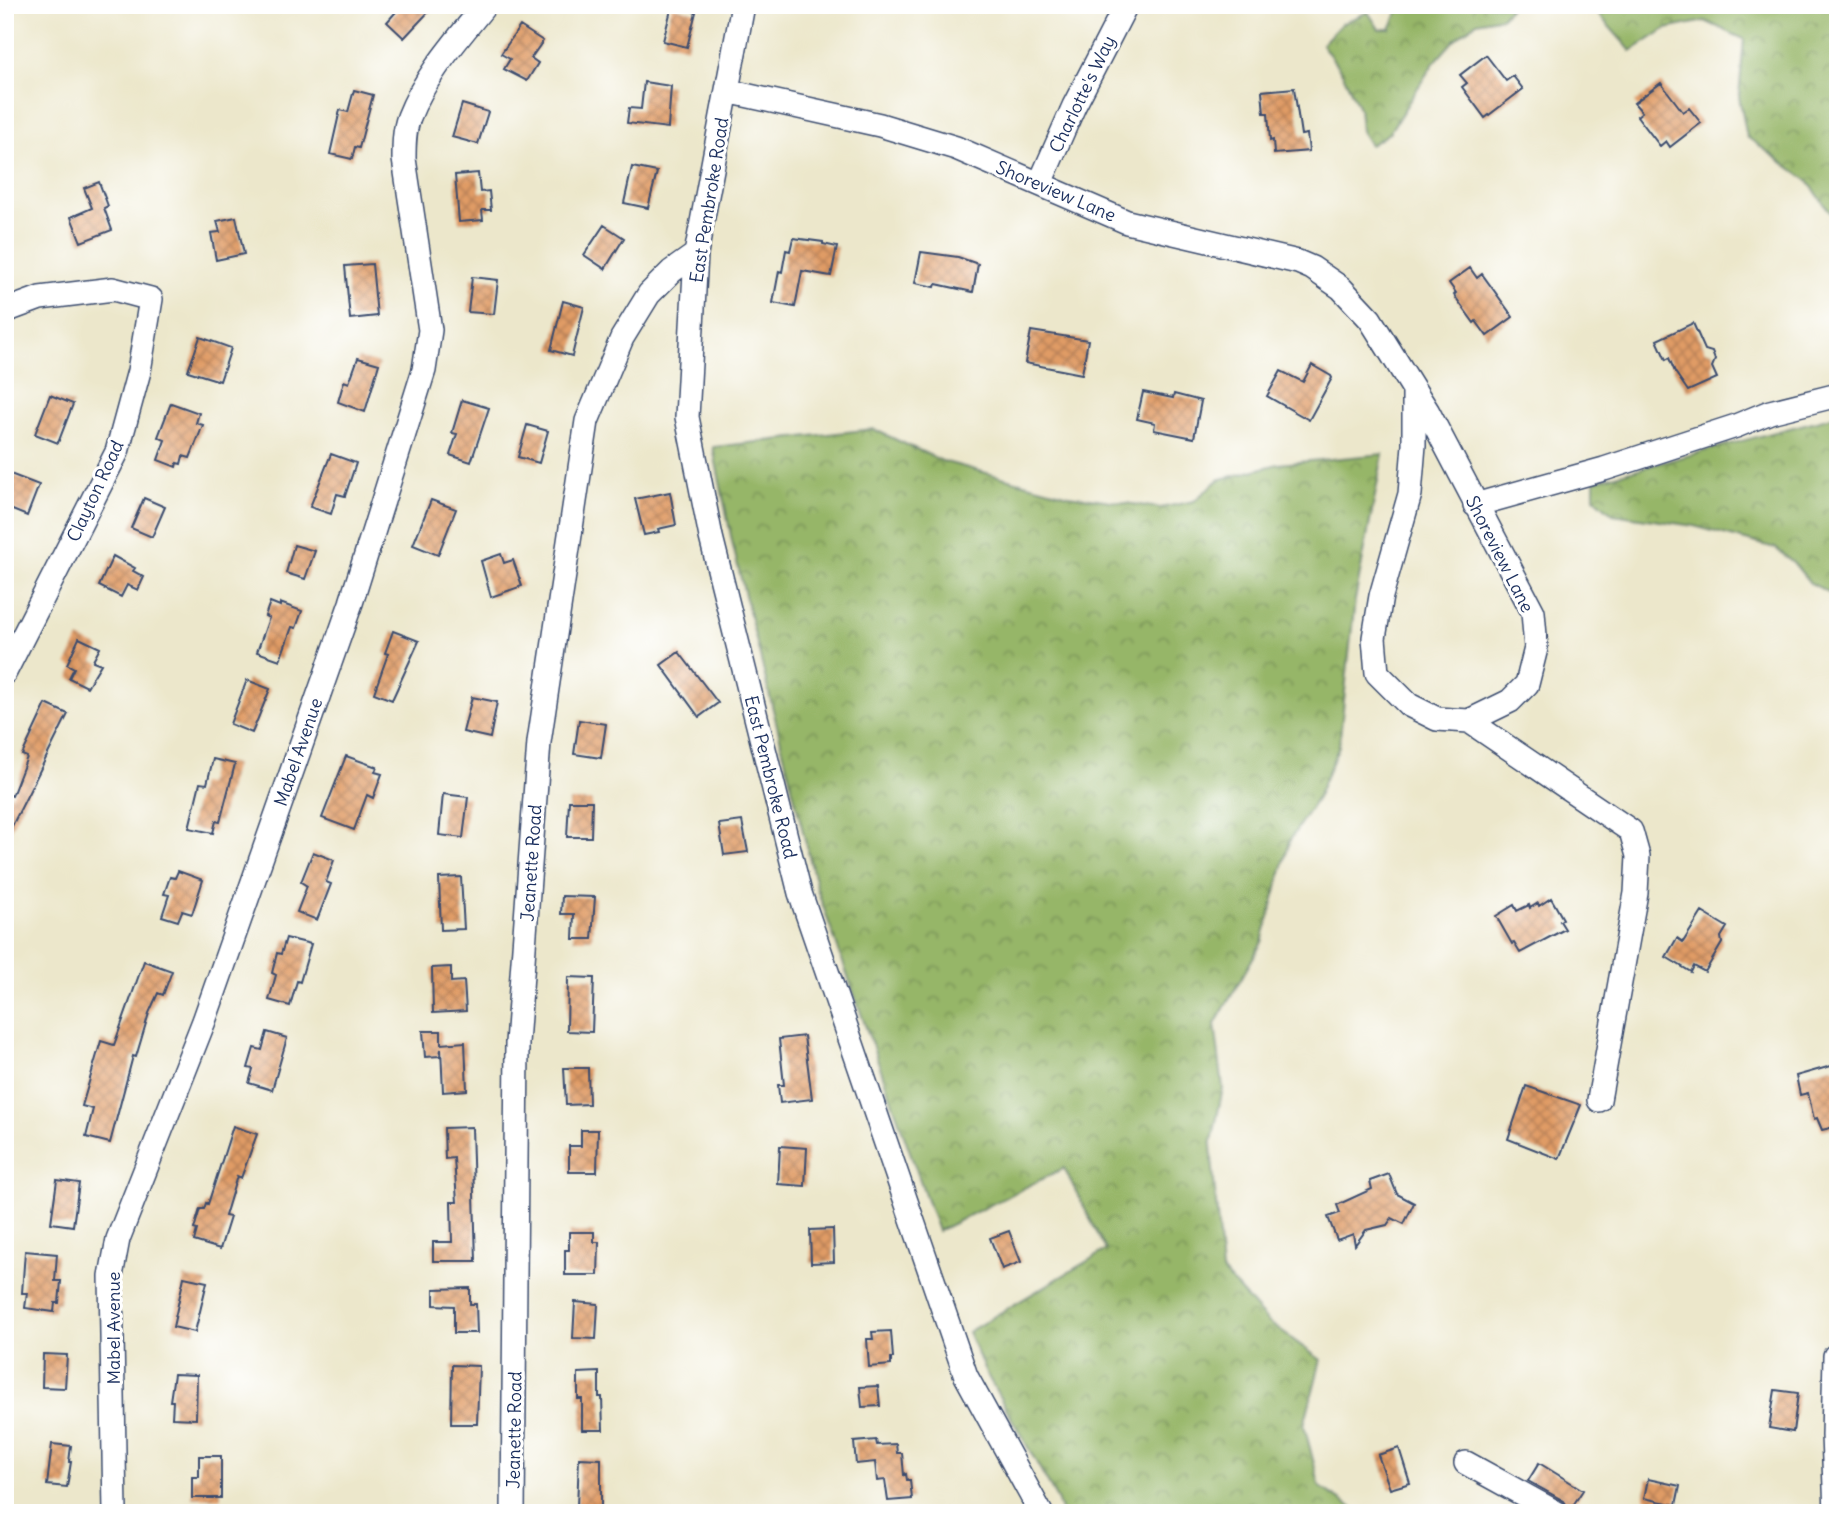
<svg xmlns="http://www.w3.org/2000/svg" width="1843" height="1518" viewBox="0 0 1843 1518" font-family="Delius,sans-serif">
<defs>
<pattern id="forest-crowns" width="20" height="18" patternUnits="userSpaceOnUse" patternTransform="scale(1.75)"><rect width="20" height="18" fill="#96b668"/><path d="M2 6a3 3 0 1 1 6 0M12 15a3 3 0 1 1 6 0" fill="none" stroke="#7a9459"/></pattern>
<pattern id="building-cross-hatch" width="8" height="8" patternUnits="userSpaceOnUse" patternTransform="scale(1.75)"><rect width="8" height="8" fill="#e09b65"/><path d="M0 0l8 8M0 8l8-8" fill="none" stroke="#b57f56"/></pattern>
</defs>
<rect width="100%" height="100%" fill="#fff"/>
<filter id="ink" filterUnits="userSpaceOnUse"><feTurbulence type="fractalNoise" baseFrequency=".0143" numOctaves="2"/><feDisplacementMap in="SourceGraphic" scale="14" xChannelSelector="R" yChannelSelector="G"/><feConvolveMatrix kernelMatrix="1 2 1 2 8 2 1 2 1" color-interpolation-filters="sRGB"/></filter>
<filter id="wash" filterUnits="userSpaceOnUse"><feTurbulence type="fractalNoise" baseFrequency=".00686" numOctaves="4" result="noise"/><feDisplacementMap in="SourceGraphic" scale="28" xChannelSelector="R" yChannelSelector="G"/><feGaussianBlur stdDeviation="1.57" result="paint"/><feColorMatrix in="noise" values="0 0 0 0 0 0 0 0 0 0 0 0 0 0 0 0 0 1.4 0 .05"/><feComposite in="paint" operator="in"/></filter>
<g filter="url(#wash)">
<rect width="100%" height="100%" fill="#ece7cb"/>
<!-- forest -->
<path fill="url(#forest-crowns)" stroke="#587263" stroke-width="2" d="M 1401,5 L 1512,5 L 1502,17 L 1477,22 L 1454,40 L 1433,64 L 1389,133 L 1370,145 L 1361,131 L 1359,108 L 1343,74 L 1322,44 L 1341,24 L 1368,12 L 1379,29 L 1390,29 Z
M 1590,5 L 1838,5 L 1838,223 L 1807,180 L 1747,137 L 1739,97 L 1744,39 L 1705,21 L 1666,29 L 1631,51 Z
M 1838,415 L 1838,597 L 1810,583 L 1793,562 L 1775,548 L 1694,526 L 1613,514 L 1594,497 L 1594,481 Z
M 873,429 L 942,461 L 1069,495 L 1160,508 L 1194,501 L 1218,480 L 1278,464 L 1383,454 L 1355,600 L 1339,746 L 1317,798 L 1290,840 L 1262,942 L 1215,1024 L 1223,1088 L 1211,1146 L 1222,1271 L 1267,1321 L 1321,1360 L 1304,1425 L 1320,1487 L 1361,1513 L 1062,1513 L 1057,1499 L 986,1373 L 968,1332 L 1106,1250 L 1064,1168 L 938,1231 L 817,889 L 733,546 L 713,447 Z"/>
<g id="blocks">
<!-- building -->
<path fill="url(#building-cross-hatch)" d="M 402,5 L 435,5 L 404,38 L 387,22 Z
M 672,6 L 696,12 L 687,47 L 663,41 Z
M 520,26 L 543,41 L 531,58 L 538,63 L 527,81 L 504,69 L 510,59 L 501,54 Z
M 1486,55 L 1506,81 L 1513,76 L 1523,89 L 1485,118 L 1462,87 L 1467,83 L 1460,75 Z
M 644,82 L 671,86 L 668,128 L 627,123 L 629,108 L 641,109 Z
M 1661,83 L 1683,112 L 1689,108 L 1701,123 L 1670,147 L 1666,141 L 1660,146 L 1637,116 L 1642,112 L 1634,103 Z
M 1294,88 L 1301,135 L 1307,134 L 1309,151 L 1274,154 L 1273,140 L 1270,141 L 1268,113 L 1264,113 L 1262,91 Z
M 354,90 L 373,95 L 359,148 L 355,147 L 352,159 L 330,154 L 340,110 L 348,112 Z
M 462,104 L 488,112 L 478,144 L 452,137 Z
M 632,167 L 657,172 L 648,208 L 624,203 Z
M 478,173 L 480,192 L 489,191 L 491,210 L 482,210 L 483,220 L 459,222 L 455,175 Z
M 99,182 L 108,206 L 104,208 L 112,230 L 81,242 L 71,217 L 92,208 L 84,188 Z
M 236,217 L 244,254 L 216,260 L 211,233 L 220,232 L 217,221 Z
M 604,225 L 624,238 L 605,269 L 584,255 Z
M 793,238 L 823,242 L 823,244 L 837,247 L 831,276 L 802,271 L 795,307 L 773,303 L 779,271 L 782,272 L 786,250 L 790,251 Z
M 921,252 L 958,257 L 978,264 L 973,292 L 936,284 L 935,287 L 915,283 Z
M 372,264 L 377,316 L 350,319 L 345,266 Z
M 1470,268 L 1477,278 L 1482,274 L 1513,317 L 1487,336 L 1476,321 L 1474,323 L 1454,295 L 1456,293 L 1449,283 Z
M 472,277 L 498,280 L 494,314 L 468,312 Z
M 563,301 L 584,307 L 572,356 L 551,350 Z
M 1693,323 L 1705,350 L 1712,352 L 1715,360 L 1712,367 L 1717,378 L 1688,391 L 1675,372 L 1669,358 L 1666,360 L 1657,340 Z
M 1031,331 L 1088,340 L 1082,374 L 1025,363 Z
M 200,337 L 231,348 L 220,381 L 188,371 Z
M 358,358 L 379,364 L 365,412 L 338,402 L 344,381 L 349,383 Z
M 1312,365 L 1331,376 L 1332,378 L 1309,420 L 1267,396 L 1281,371 L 1303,382 Z
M 1143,392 L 1173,398 L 1174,394 L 1201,401 L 1194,438 L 1154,430 L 1155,423 L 1137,419 Z
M 50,395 L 73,404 L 58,443 L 35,434 Z
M 462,400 L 489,408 L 471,462 L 450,455 L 457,434 L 452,433 Z
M 171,403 L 199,413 L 196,423 L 203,425 L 190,458 L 183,456 L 181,464 L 177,463 L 176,467 L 158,460 L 165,440 L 158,437 Z
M 527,425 L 548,431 L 539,463 L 518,457 Z
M 331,454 L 356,463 L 345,496 L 337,494 L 331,514 L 310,507 Z
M 5,472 L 39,485 L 27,516 L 5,507 Z
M 670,492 L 676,525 L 658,529 L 659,532 L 644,535 L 635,499 Z
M 144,498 L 165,507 L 152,537 L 131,528 Z
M 431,500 L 456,509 L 438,555 L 413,545 Z
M 294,545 L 315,551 L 305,579 L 286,573 Z
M 501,554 L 504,563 L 513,560 L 522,586 L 491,597 L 481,561 Z
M 113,556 L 135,568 L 133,571 L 144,577 L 138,590 L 127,585 L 121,597 L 99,586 Z
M 270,602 L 280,606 L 280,603 L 302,611 L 296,628 L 292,627 L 280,660 L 257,652 L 269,618 L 265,616 Z
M 393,631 L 419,641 L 392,700 L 374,693 L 388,654 L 385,653 Z
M 79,638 L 100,648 L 93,661 L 101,664 L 87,687 L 69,678 L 74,668 L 67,664 Z
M 679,652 L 718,703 L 699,717 L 661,665 Z
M 247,680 L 270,689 L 252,733 L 230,724 Z
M 472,697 L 497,702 L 490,738 L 463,732 Z
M 46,704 L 68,714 L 5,840 L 5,793 L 12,796 L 27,757 L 22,755 Z
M 579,720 L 606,724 L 601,758 L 574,754 Z
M 346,756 L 377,767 L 375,772 L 382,774 L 373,798 L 367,795 L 354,830 L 322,818 Z
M 213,759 L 235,764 L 220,822 L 216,821 L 213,833 L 189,828 L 200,783 L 207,784 Z
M 443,794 L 468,797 L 463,838 L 439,835 Z
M 569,801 L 592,801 L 591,837 L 567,837 Z
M 742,821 L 748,852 L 724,855 L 719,824 Z
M 313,852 L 334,860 L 326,882 L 331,884 L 317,920 L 297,912 L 307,886 L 301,882 Z
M 178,871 L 203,880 L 192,914 L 182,911 L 178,921 L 162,916 L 169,895 L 164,894 L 170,877 L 175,878 Z
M 461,877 L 464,929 L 441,930 L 439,878 Z
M 562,896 L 595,897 L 592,939 L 573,939 L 574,914 L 561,914 Z
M 1551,898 L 1563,919 L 1560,921 L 1565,929 L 1520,953 L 1514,943 L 1512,944 L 1496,916 L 1514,905 L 1517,911 L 1529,905 L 1530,908 L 1538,903 L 1539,906 Z
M 1702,912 L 1727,927 L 1721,937 L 1722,943 L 1705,972 L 1694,966 L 1691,972 L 1666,957 L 1677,938 L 1683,942 Z
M 286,938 L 311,944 L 300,982 L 297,981 L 290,1006 L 269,1000 L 276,975 L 272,973 L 277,953 L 281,954 Z
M 144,961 L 172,971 L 163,995 L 158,993 L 149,1013 L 136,1057 L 133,1056 L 110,1143 L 86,1137 L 93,1109 L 82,1106 L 101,1041 L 114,1045 Z
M 451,967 L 451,982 L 464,981 L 466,1011 L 433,1013 L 432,968 Z
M 568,977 L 594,978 L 592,1032 L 567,1031 Z
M 423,1031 L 441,1031 L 441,1044 L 465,1042 L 467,1090 L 443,1092 L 441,1049 L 440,1056 L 425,1057 Z
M 267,1032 L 287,1038 L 272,1090 L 249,1083 L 253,1069 L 248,1068 L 254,1048 L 262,1050 Z
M 804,1036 L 812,1099 L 780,1103 L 778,1085 L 784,1085 L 779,1039 Z
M 1831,1066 L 1838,1069 L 1838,1126 L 1822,1130 L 1817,1118 L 1814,1119 L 1808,1093 L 1800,1095 L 1796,1076 Z
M 564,1068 L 588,1068 L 589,1104 L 566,1105 Z
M 1526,1086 L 1581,1105 L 1559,1159 L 1508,1139 Z
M 233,1126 L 257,1134 L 241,1178 L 237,1176 L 225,1216 L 230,1217 L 220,1249 L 194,1241 L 197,1230 L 194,1229 L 200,1209 L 204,1209 L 206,1203 L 208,1204 Z
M 472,1127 L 476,1261 L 433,1261 L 433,1242 L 452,1242 L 451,1202 L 457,1202 L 454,1158 L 445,1159 L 444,1128 Z
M 581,1130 L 598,1130 L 597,1172 L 569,1172 L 569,1146 L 581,1146 Z
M 780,1146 L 807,1148 L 805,1186 L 778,1184 Z
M 1389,1174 L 1397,1194 L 1414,1203 L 1404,1224 L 1392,1218 L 1387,1225 L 1366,1230 L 1355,1245 L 1353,1234 L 1337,1240 L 1328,1217 L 1340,1213 L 1337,1205 L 1372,1189 L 1370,1181 Z
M 57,1180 L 79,1183 L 73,1226 L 51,1223 Z
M 833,1229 L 834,1262 L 811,1263 L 810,1230 Z
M 1009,1231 L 1021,1262 L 1002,1269 L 990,1238 Z
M 569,1232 L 594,1232 L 594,1242 L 599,1242 L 598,1275 L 565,1275 L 565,1250 L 569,1250 Z
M 25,1251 L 57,1254 L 55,1281 L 61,1281 L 59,1303 L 55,1303 L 54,1312 L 25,1308 L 27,1293 L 22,1293 Z
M 184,1277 L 207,1282 L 195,1332 L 173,1327 Z
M 470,1288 L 470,1304 L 476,1304 L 477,1333 L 454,1333 L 454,1306 L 434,1305 L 434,1289 Z
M 575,1302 L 598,1304 L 596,1339 L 573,1338 Z
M 891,1331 L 893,1358 L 891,1358 L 891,1365 L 869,1367 L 867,1339 L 873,1339 L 872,1332 Z
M 43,1354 L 67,1355 L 65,1388 L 42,1387 Z
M 452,1365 L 479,1366 L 477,1424 L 451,1424 Z
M 599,1372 L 599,1397 L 602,1397 L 603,1430 L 582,1430 L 582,1399 L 578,1399 L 578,1373 Z
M 174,1374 L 197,1375 L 196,1419 L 172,1418 L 173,1401 L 170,1401 Z
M 878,1386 L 880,1406 L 862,1407 L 860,1387 Z
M 1775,1390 L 1798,1393 L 1793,1432 L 1769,1428 Z
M 876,1440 L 877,1445 L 896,1444 L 897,1453 L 902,1453 L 904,1475 L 906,1474 L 907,1480 L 910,1480 L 912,1499 L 888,1501 L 885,1480 L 877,1481 L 875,1462 L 856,1464 L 854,1442 Z
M 52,1444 L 71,1446 L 69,1462 L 71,1462 L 67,1487 L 47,1485 Z
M 1399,1448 L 1410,1483 L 1390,1489 L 1378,1455 Z
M 199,1456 L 221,1456 L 221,1498 L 192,1498 L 192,1477 L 199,1477 Z
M 579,1458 L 601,1459 L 601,1508 L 577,1507 Z
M 1539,1463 L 1583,1490 L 1570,1510 L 1564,1501 L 1528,1481 Z
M 1648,1479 L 1680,1486 L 1676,1505 L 1644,1498 Z"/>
</g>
</g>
<g filter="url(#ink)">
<use href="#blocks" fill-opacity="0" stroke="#3a4b6e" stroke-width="2"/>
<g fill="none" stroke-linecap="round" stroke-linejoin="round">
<!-- minor casing -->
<g stroke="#3a4b6e" stroke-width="26">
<path id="minor" d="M 743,5 L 696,254 L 687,417 L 711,537 L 800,893 L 966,1376 L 1041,1513
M 727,91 L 880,125 L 956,148 L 1127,222 L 1298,262 L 1312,268 L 1341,288 L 1370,319 L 1428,412 L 1533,612 L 1536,648 L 1527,684 L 1510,701 L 1469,721 L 1437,719 L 1409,705 L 1377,673 L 1374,638 L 1381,596 L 1410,494 L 1414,445 L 1414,390
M 1040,183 L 1074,106 L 1126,5
M 5,311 L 40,298 L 113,289 L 151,299 L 139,371 L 117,452 L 5,672
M 1475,505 L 1604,469 L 1736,426 L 1770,412 L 1838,395
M 1469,721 L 1631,831 L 1638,856 L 1636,893 L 1599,1100
M 1466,1463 L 1557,1513
M 115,1513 L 111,1276 L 118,1239 L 204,1021 L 351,603 L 424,370 L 430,330 L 404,159 C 404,145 404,130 409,117 C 425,75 458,39 485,5
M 513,1513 L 517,1043 L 539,742 L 587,421 L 622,338 L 649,294 L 672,271 L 696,254
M 1836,1513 L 1833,1435 L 1835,1356 L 1838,1354"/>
</g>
<!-- minor -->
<use href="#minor" stroke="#fff" stroke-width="23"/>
</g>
</g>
<g text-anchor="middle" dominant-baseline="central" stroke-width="6" stroke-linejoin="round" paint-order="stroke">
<!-- street labels -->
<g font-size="18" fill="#1b2f5e" stroke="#fff">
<text transform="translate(1082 94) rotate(-64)">Charlotte's Way</text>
<text transform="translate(1056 191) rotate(23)">Shoreview Lane</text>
<text transform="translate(709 200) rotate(-81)">East Pembroke Road</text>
<text transform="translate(95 491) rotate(-65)">Clayton Road</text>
<text transform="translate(1500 554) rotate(63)">Shoreview Lane</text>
<text transform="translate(298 752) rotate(-71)">Mabel Avenue</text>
<text transform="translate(771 777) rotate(76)">East Pembroke Road</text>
<text transform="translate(531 863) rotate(-86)">Jeanette Road</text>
<text transform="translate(113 1328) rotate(-90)">Mabel Avenue</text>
<text transform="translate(514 1430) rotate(-89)">Jeanette Road</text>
</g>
</g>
<!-- margin -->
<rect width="1843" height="1518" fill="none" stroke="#fff" stroke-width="28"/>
</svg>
